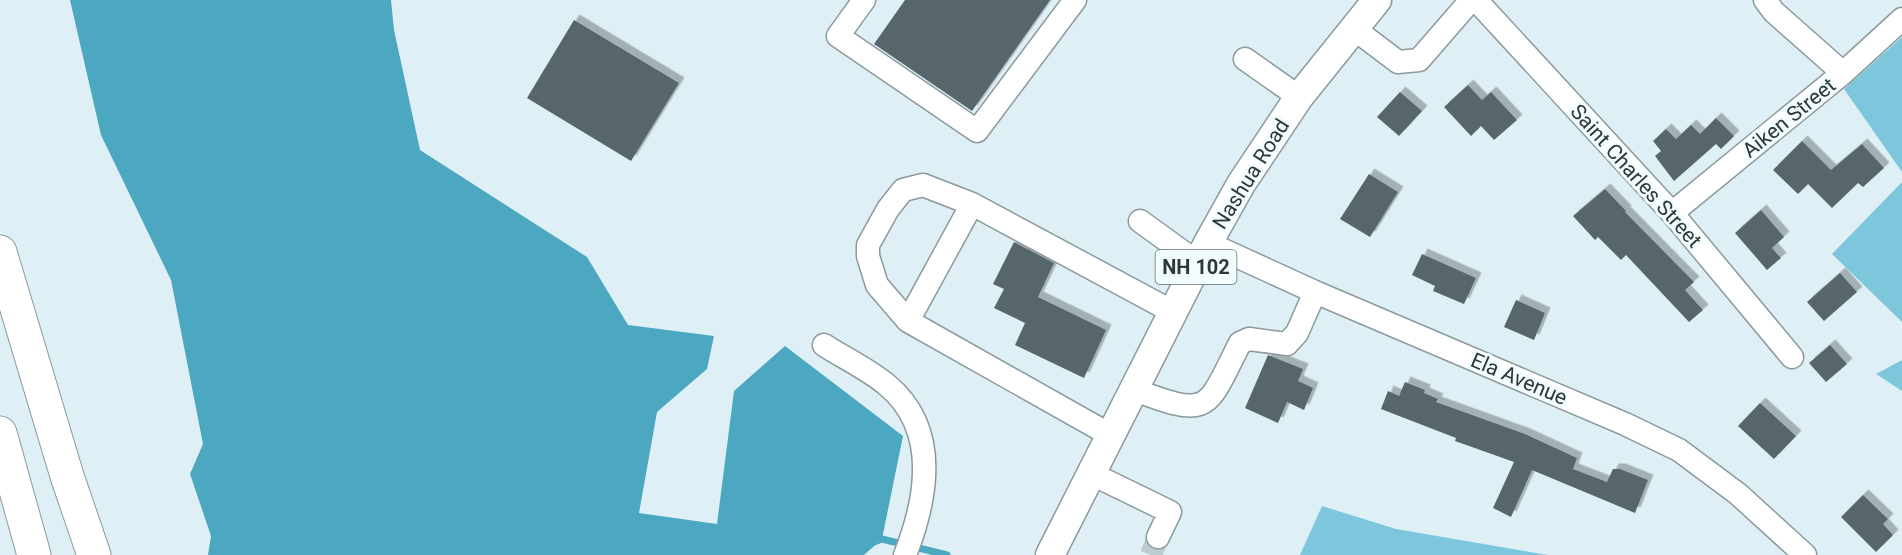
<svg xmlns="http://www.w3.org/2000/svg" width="1902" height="555" viewBox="0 0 1902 555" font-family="Roboto,sans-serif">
<defs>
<filter id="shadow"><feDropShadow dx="5.5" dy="-5.5" stdDeviation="0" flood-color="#0004"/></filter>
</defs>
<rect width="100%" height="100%" fill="#def0f5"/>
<!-- green -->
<path fill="#7ec6db" d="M 1902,37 L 1902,172 L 1844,89 Z
M 1902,182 L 1902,322 L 1832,254 Z
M 1902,360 L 1902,391 L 1876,374 Z
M 1322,506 L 1396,529 L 1548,555 L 1300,555 Z"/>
<!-- water -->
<path fill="#4ca7c0" d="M 70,0 L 391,0 L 394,30 L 420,150 L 587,257 L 628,325 L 714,336 L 707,369 L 657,412 L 639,513 L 717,524 L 734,391 L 785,346 L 903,436 L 882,539 L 864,555 L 208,555 L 211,536 L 190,474 L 203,444 L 171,280 L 101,135 Z"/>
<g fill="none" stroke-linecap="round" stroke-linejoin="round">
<!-- stream -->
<path stroke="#4ca7c0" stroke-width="7" d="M 874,542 L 882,539 L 947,555"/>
</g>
<!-- building -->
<path fill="#57666b" filter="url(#shadow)" d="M 905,0 L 1050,0 L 972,111 L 874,44 Z
M 574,20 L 679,83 L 631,161 L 527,98 Z
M 1468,85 L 1482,100 L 1491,92 L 1517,120 L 1494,140 L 1481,126 L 1471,136 L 1444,107 Z
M 1400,92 L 1422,111 L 1399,136 L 1377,117 Z
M 1716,118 L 1734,136 L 1721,149 L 1716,144 L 1674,181 L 1655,156 L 1661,151 L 1653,141 L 1666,129 L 1676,139 L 1691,125 L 1700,134 Z
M 1802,141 L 1831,170 L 1862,144 L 1884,168 L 1863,187 L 1858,183 L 1832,208 L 1808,184 L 1798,194 L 1773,170 Z
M 1369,174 L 1398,192 L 1370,237 L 1340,219 Z
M 1605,189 L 1626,211 L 1625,212 L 1694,282 L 1685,290 L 1703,310 L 1689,322 L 1626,255 L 1621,260 L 1598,237 L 1595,240 L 1573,216 Z
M 1761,210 L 1784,237 L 1772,248 L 1781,258 L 1767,270 L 1735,233 Z
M 1014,242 L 1054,263 L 1038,297 L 1106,330 L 1084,378 L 1015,345 L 1025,323 L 994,308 L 1004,289 L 993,284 Z
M 1422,254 L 1476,278 L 1464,304 L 1433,291 L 1435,286 L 1412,275 Z
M 1840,273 L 1857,292 L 1824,321 L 1807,302 Z
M 1516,300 L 1545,313 L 1534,340 L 1504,327 Z
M 1830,345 L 1847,364 L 1826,382 L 1809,363 Z
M 1268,355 L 1303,369 L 1298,381 L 1313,388 L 1304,410 L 1287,402 L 1278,423 L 1245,408 Z
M 1405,382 L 1425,390 L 1424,393 L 1438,399 L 1436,402 L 1525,434 L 1577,458 L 1573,469 L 1607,482 L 1613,469 L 1620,469 L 1648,480 L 1635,513 L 1532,470 L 1511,517 L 1493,508 L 1514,462 L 1455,441 L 1456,438 L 1381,409 L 1388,391 L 1399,396 Z
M 1760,403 L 1796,436 L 1774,459 L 1738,426 Z
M 1863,495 L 1888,519 L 1883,524 L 1893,535 L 1876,552 L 1841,517 Z"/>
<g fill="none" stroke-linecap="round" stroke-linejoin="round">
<!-- minor-tunnel -->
<path stroke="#bbcbcf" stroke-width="22" stroke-dasharray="22 11" stroke-linecap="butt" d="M 1151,555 L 1158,537"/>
<!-- minor casing -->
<g stroke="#8a9a9f" stroke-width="25">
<path id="minor" d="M 864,0 L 838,36 L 977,131 L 1075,0
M 1476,0 L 1672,213 L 1792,357
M 1765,0 L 1774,12 L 1843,73
M 1353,28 L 1398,62 L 1419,60 L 1471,0
M 1245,59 L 1299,97
M 1672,213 L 1843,73 L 1902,19
M 1140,221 L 1198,263
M 1208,243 L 1315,292 L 1625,424 L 1679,450 L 1738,494 L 1805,555
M 908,321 L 972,204
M 824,345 C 844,358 868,369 887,385 C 940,429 927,499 905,555
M 1135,390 C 1211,419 1206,410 1240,343 L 1249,339 L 1287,344 L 1297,333 L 1315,292
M 1112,436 L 908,321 L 877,285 L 868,256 L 868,245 L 888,209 L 903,190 L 923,185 L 972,204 L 1173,312
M 1092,474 L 1170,512 L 1158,537"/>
</g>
<!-- major casing -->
<g stroke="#8a9a9f" stroke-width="31">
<path id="major" d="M 1050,555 L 1208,243 L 1241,184 L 1299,97 L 1377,0"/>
</g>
<!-- highway casing -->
<g stroke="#8a9a9f" stroke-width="35">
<path id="highway" d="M 0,252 L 67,476 L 94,555
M 0,433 L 34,555"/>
</g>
<!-- minor -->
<use href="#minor" stroke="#fff" stroke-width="22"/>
<!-- major -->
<use href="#major" stroke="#fff" stroke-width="28"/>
<!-- highway -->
<use href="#highway" stroke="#fff" stroke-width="33"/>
</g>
<g text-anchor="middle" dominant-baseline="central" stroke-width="6" stroke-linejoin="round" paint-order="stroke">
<!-- shield labels -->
<rect fill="#f1fcff" stroke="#6a7274" stroke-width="1.5" x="1155.5" y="250" width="81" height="34" rx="4.5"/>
<g font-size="20" font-weight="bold" fill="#303739">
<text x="1196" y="267">NH 102</text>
</g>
<!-- street labels -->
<g font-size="21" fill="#303739" stroke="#f1fcff">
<text transform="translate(1789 118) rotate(-39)">Aiken Street</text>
<text transform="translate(1251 174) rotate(-58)">Nashua Road</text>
<text transform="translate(1636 176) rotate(48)">Saint Charles Street</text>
<text transform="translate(1519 379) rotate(23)">Ela Avenue</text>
</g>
</g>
</svg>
